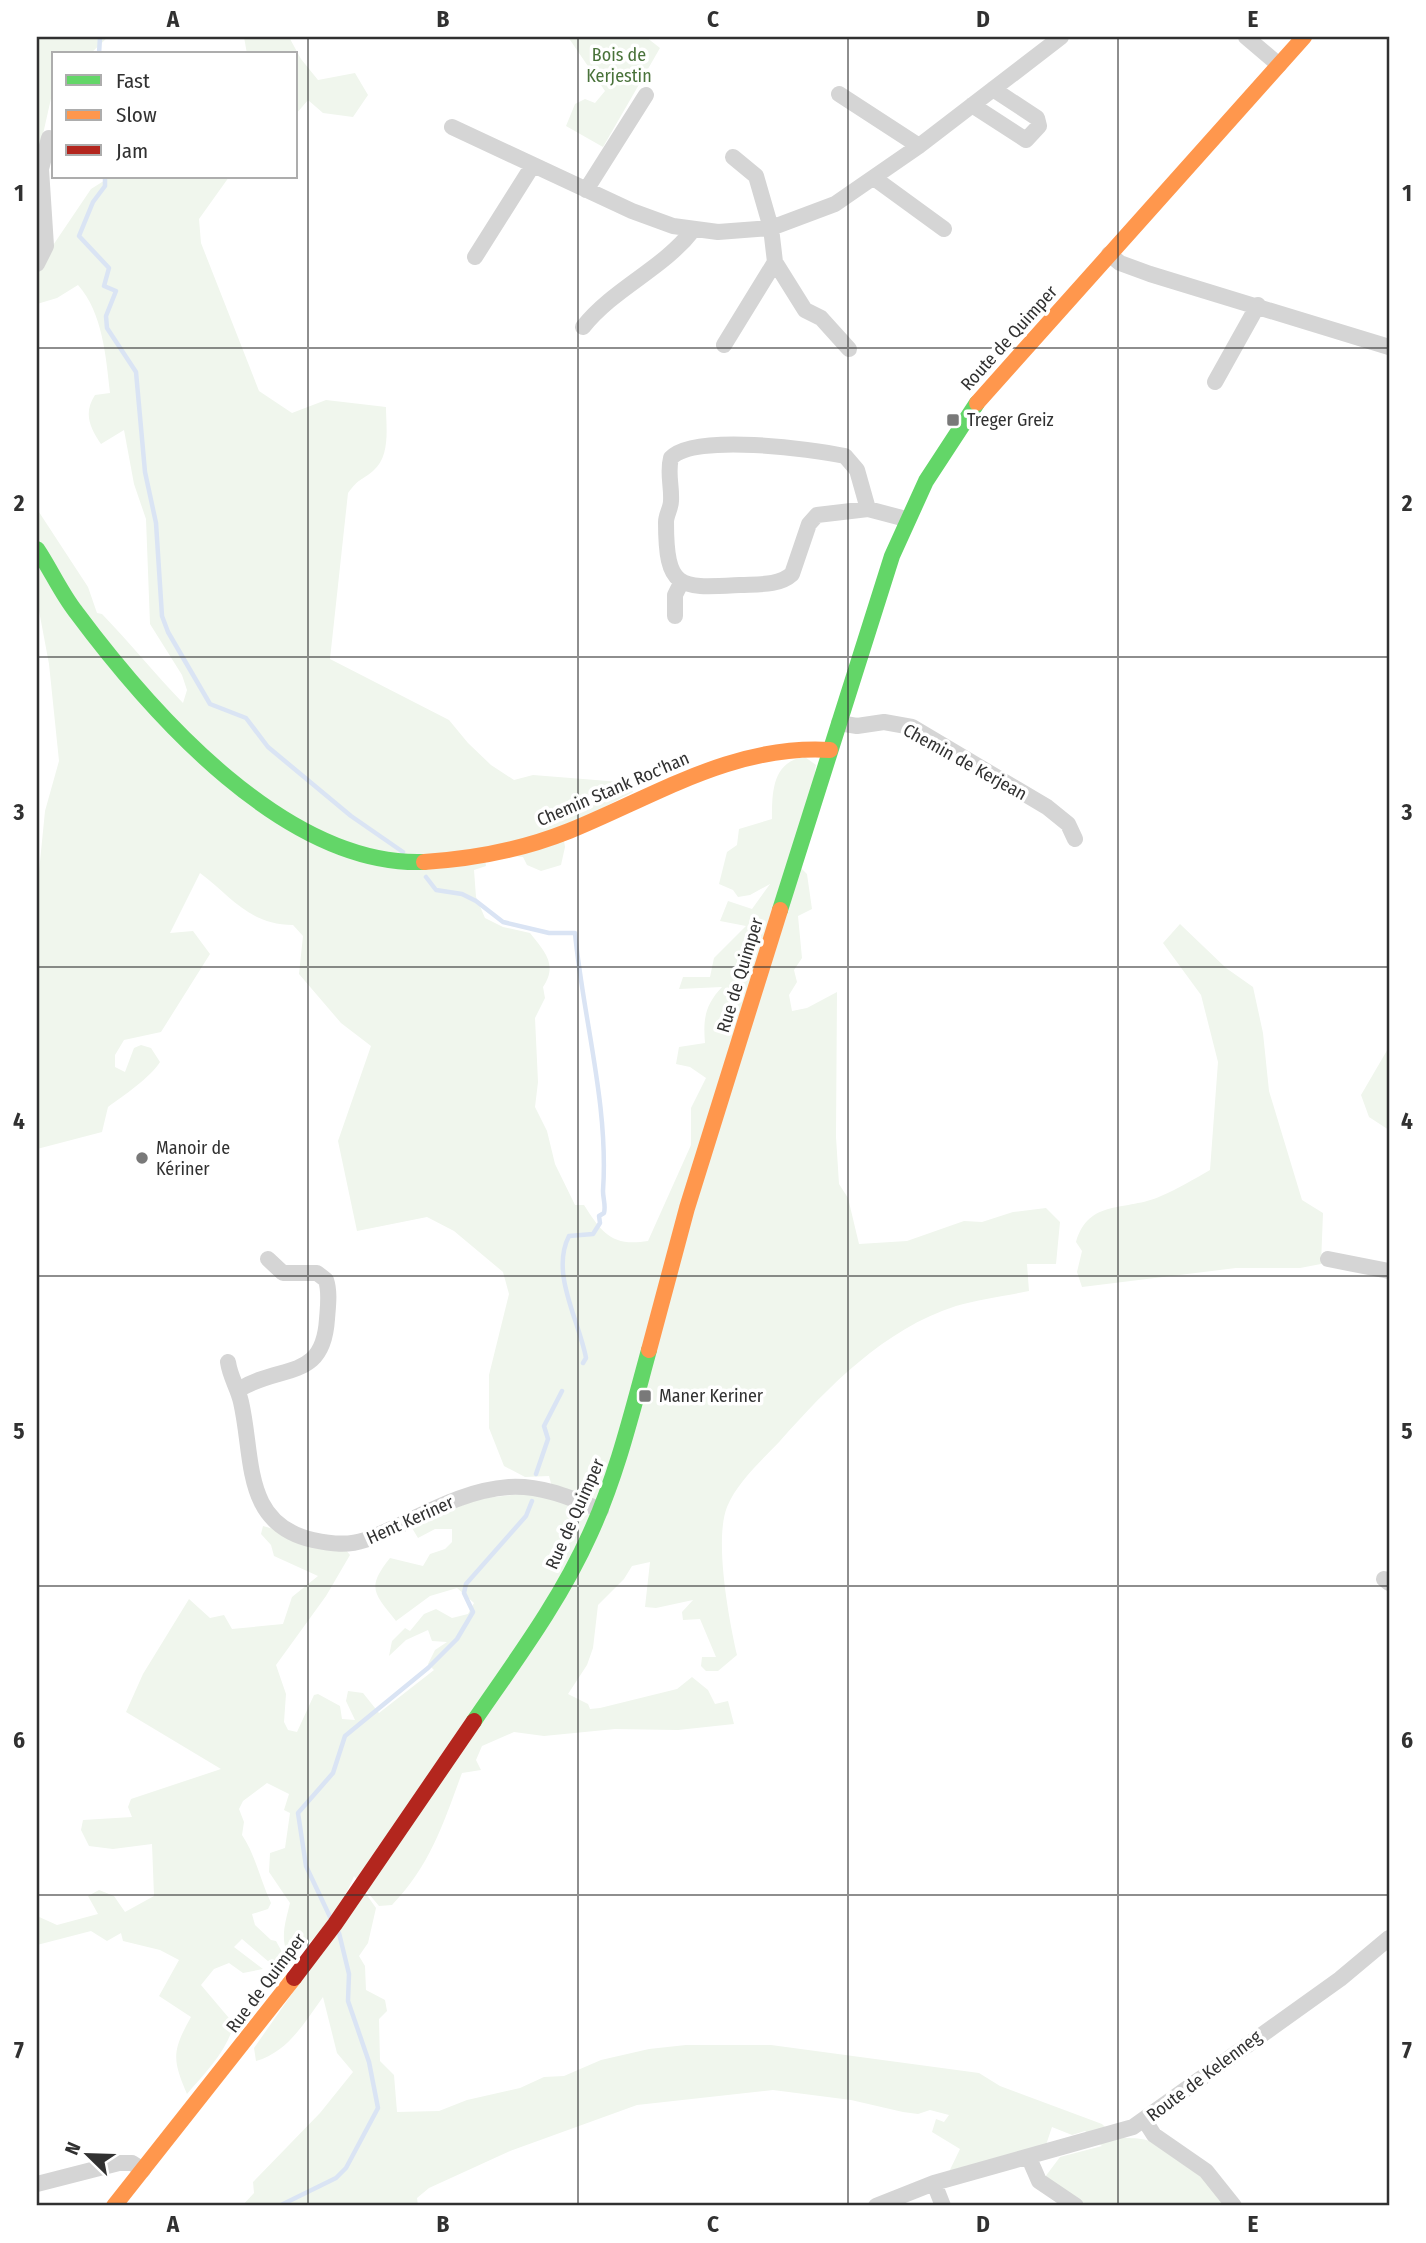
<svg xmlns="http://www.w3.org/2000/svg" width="1426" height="2243" viewBox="0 0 1426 2243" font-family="'Fira Sans Condensed',sans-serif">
<rect width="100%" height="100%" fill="#fff"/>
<!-- green -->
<path fill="#f0f6ed" d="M 37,37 L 108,37 L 90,54 L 54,54 L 54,85 L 37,161 Z
M 244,37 L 289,37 L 301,59 L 318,80 L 355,73 L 368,95 L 353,117 L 323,113 L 308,100 L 296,114 L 296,54 L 247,54 Z
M 568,37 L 646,37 L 660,48 L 603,147 L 566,126 L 575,104 L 585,99 L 595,103 L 605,91 Z
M 110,177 L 229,177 L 199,219 L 201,243 L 259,391 L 292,413 L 326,400 L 386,407 C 386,427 391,456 373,471 C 361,481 359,478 348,493 L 330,659 L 449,720 L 468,743 L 491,765 L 514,780 L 533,775 L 633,783 L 633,792 L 562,829 L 565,847 L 561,865 L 541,871 L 527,865 L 523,857 L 484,853 L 486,866 L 474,870 L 476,897 L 485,918 L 503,927 L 530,933 C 545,952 558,965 543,987 L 545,998 L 535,1018 L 538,1082 L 535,1107 L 547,1131 L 555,1164 L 575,1205 L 584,1205 C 602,1233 612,1247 648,1241 L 691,1145 L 691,1108 L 706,1078 L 690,1067 L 676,1064 L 679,1047 L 705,1043 C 703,1019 705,1005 722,987 L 679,989 L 683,977 L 710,977 L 714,958 L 746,926 L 720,921 L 728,901 L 752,909 L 770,884 L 750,895 L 738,897 L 733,890 L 719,884 L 727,852 L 737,845 L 739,829 L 772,819 C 772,793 772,761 805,757 L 816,765 L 800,867 L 807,874 L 812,909 L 798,916 L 802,958 L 794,970 L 797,982 L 789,995 L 792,1011 L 807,1008 L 837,992 L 836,1137 L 839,1184 L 848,1198 L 859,1244 L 907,1241 L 964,1221 L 982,1222 L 1013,1212 L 1046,1208 L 1060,1222 L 1056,1264 L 1027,1264 L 1029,1291 C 1005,1296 979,1299 956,1306 C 884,1329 828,1387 780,1441 C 762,1460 737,1482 727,1507 C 714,1540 729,1620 737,1655 L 718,1671 L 706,1671 L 701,1666 L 702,1657 L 716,1657 L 700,1619 L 683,1620 L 682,1612 L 693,1600 L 656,1608 L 645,1607 L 650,1562 L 632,1566 L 624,1579 L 598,1605 L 593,1648 L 587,1665 L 568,1694 L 588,1704 L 590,1709 L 600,1708 L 677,1689 L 692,1677 L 708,1690 L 715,1704 L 728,1701 L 734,1724 L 678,1730 L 615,1729 L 544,1736 L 514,1732 L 482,1746 L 476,1760 L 481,1770 L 462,1773 C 443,1824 431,1864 392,1905 L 379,1906 L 354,1876 C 343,1904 318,1941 291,1957 C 278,1943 286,1920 290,1903 L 269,1872 L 270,1853 L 285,1848 L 290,1813 L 284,1810 L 289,1794 L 267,1783 L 243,1801 L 239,1809 L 244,1822 L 242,1835 C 256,1856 260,1880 271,1903 L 268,1909 L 252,1914 L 255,1925 L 271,1940 L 276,1941 L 288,1963 L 276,1968 L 242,1939 L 234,1947 L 263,1969 L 243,1973 L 229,1963 L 214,1969 L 201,1985 L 234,2024 C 227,2051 205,2073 187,2094 C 172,2059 172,2051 191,2017 L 159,1996 L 179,1960 L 160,1950 L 123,1941 L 121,1933 L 107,1941 L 91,1931 L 37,1945 L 37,1916 L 57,1925 L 98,1914 L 88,1896 L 99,1890 L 114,1896 L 125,1912 L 154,1896 L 152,1844 L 113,1849 L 89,1846 L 81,1830 L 83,1820 L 132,1817 L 128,1807 L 131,1799 L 221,1769 L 126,1712 L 143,1674 L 189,1599 L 210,1618 L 224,1615 L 232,1629 L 283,1624 L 292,1597 L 318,1576 L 274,1556 L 271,1545 L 261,1534 L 263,1526 L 346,1550 L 350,1555 L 326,1596 L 276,1665 L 286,1694 L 284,1722 L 288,1730 L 297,1732 L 314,1695 L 318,1694 L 340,1706 L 342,1719 L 355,1720 L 346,1701 L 348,1691 L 363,1693 L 379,1713 L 434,1670 L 428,1664 L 435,1650 L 447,1642 L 432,1641 L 428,1630 L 406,1640 L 389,1656 L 392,1641 L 405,1628 L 410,1631 L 424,1614 L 436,1609 L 452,1618 L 468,1614 L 474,1603 L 457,1588 L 430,1596 L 396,1621 C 374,1593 366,1588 390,1558 L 423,1566 L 430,1554 L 445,1549 L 452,1542 L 452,1529 L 435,1529 L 418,1538 L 412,1528 C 448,1491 506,1502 552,1487 L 549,1476 L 525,1477 L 504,1466 L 489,1428 L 489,1375 L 509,1294 L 503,1272 L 454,1231 L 427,1217 L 357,1231 L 338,1141 L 371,1046 L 341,1023 L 299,974 L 303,936 L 293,925 C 248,924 232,897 200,873 L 170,933 L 193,931 L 210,954 L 161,1032 L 124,1040 L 115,1055 L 115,1067 L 125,1072 L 134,1048 L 141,1045 L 151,1048 L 160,1062 C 151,1077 123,1096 108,1107 L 102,1132 L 37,1149 L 37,892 L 45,811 L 59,761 L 49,664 L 37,600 L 37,509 L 88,587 L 97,613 L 102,614 C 130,643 155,674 183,703 L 187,690 L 182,675 L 150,624 L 146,519 L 134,484 L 124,430 L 101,444 C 90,428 83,413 95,395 L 110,393 C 106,358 103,313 78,285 L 57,298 L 37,304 L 37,269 L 91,189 Z
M 1180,924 L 1226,968 L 1253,987 L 1263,1033 L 1269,1091 L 1302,1200 L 1323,1213 L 1321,1264 L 1300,1268 L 1236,1268 L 1082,1287 L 1077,1272 L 1082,1251 L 1076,1242 C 1089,1198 1126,1212 1161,1196 C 1178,1189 1194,1179 1210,1170 L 1218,1062 L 1201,995 L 1163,943 Z
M 1389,1047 L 1389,1130 L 1369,1117 L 1361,1095 Z
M 364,1891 L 376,1908 L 368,1943 L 359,1956 L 365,1966 L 366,1990 L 385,2000 L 387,2011 L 379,2019 L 380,2061 L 394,2075 L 397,2112 L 439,2111 L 467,2100 L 520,2088 L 544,2077 L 564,2076 L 601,2060 L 649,2049 L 686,2045 L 771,2045 L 979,2073 L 1000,2086 L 1102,2124 C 1123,2146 1130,2133 1152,2142 C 1180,2153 1211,2182 1227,2206 L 1086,2206 L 1062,2194 L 1045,2177 L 1060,2157 L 1102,2146 L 1085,2131 L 1072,2135 L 1052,2127 L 1046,2145 L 948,2174 L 960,2149 L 932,2132 L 936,2119 L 944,2122 L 949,2115 L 930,2110 L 918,2114 L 903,2112 L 851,2100 L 773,2090 L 637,2105 L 510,2151 L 429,2188 L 417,2198 L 418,2206 L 242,2206 L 254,2193 L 253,2182 L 320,2113 L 353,2072 L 337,2053 L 323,1997 C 304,2023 288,2052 256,2061 L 254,2048 Z"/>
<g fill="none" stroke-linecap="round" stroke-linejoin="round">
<!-- stream -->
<path stroke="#dae4f4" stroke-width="4.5" d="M 99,54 L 100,37
M 105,177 L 105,186 L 93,202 L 79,236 L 109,268 L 104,286 L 116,291 L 106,316 L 107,328 L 136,372 L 145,472 L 156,523 L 162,616 L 168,632 L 210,704 L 246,718 L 268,747 L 351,816 L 403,852
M 426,877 L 436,890 L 462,894 L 476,901 L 503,922 L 549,933 L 575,933 C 583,1018 609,1105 603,1191 C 603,1199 606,1205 604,1213 L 599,1216 L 600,1223 L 593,1234 L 569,1236 C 550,1273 579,1320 586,1358 L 583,1363
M 536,1474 L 548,1439 L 544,1426 L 562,1391
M 331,1919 L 306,1866 L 298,1813 L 333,1773 L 345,1736 L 428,1668 L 457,1639 L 473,1612 L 464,1593 L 466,1584 L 526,1516 L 532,1501
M 279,2206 L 336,2178 L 346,2168 L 378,2108 L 369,2062 L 348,2001 L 349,1974 L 339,1933"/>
<!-- street -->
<path stroke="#d5d5d5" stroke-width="16" d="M 1246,37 L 1279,65
M 839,94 L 919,146
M 972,105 L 1026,140 L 1039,126 L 1037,118 L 993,89
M 452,127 L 632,211 L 673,226 L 718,232 L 771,228 L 835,204 L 919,146 L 1061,37
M 733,157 L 756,176 L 771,228 L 775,262 L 805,310 L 821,318 L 849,349
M 874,178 L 944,229
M 586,190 L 646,95
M 1109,254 L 1120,263 L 1150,274 L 1389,347
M 475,257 L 533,165
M 37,264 L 46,246 L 41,169 L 49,138
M 583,327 C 614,288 663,269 693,230
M 724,345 L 775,262
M 1215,382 L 1258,305
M 868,509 L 857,470 L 845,456 C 811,449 694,433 671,458 C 667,473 672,486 671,501 C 671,508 666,515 666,522 C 666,591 680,588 740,585 C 757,584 779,586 792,574 L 809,524 L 817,515 L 868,509 L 906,519
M 675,616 L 675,595 L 681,583
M 839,723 L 857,726 L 884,722 L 912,727 L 1047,807 L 1068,824 L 1075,839
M 1328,1259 L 1389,1271
M 228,1362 C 230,1377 238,1388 241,1402 C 254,1458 242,1524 313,1540 C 331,1544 348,1546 365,1540 C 414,1522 455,1491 509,1487 C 542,1485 571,1498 601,1510
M 238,1390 C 282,1363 323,1382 327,1319 C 328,1306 330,1292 326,1280 L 317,1273 L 283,1273 L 268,1259
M 1384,1579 L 1389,1583
M 1145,2121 L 1154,2135 L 1206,2171 L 1234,2206
M 1029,2158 L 1039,2181 L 1076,2206
M 934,2183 L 943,2206
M 37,2184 L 119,2163 L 132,2163 L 143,2170
M 876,2206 L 934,2183 L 1133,2127 L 1340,1979 L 1389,1938"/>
<!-- fast -->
<path stroke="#63d668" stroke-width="16" d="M 37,549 C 51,570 61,593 76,612 C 152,714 286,867 424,862
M 780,910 L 892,556 L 926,481 L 977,403
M 474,1721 C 515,1661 560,1601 590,1534 C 617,1475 632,1412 649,1350"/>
<!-- slow -->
<path stroke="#ff974d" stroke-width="16" d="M 977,403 L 1304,37
M 424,862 C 473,859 524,849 569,831 C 655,796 734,744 830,750
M 649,1350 L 687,1208 L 780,910
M 114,2206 L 294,1978"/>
<!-- jam -->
<path stroke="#b3261e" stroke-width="16" d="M 294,1978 L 335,1924 L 474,1721"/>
</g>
<!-- grid -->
<path fill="none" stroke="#313131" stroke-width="2" stroke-opacity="0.55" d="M 308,37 L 308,2206M 578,37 L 578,2206M 848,37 L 848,2206M 1118,37 L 1118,2206M 37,348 L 1389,348M 37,657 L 1389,657M 37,967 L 1389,967M 37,1276 L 1389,1276M 37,1586 L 1389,1586M 37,1895 L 1389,1895"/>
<!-- markers -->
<g fill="#797979" stroke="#fff" stroke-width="2.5">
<rect x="946" y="413" width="14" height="14" rx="3.5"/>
<circle cx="142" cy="1158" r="7"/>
<rect x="638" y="1389" width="14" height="14" rx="3.5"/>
</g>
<g text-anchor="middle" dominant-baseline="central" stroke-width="7" stroke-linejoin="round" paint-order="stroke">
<!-- park labels -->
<g font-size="18" fill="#49723a" stroke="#fff">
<text x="619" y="55">Bois de<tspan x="619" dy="21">Kerjestin</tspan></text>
</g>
<!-- street labels -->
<g font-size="18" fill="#313131" stroke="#fff">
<text transform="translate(1009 338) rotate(-48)">Route de Quimper</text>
<text transform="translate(965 762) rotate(29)">Chemin de Kerjean</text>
<text transform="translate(613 789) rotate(-23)">Chemin Stank Roc'han</text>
<text transform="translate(740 975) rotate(-73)">Rue de Quimper</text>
<text transform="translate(575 1514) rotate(-66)">Rue de Quimper</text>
<text transform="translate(410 1520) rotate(-24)">Hent Keriner</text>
<text transform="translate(266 1983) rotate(-53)">Rue de Quimper</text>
<text transform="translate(1204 2076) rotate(-37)">Route de Kelenneg</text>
</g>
<!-- poi labels -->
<g font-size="18" fill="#313131" stroke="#fff" text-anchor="start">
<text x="967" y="420">Treger Greiz</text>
<text x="156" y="1148">Manoir de<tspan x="156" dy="21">Kériner</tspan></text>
<text x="659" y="1396">Maner Keriner</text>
</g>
</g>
<!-- border -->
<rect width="1426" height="2243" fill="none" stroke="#ffffff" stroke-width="77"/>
<!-- legend -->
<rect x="52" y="52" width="245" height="126" fill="#ffffff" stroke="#adadad" stroke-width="2"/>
<rect x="66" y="75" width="35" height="10" fill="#63d668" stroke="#adadad" stroke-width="2"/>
<text x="116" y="88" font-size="21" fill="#313131">Fast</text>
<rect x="66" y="110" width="35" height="10" fill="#ff974d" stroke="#adadad" stroke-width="2"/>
<text x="116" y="122" font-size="21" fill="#313131">Slow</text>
<rect x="66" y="145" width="35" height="10" fill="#b3261e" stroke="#adadad" stroke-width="2"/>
<text x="116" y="158" font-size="21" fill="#313131">Jam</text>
<!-- north arrow -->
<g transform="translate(88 2155) rotate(293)" stroke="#ffffff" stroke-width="5" paint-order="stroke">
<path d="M0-5L12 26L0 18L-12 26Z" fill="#313131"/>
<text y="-10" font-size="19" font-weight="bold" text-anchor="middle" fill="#313131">N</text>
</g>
<rect x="38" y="38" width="1350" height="2166" fill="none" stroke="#313131" stroke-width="2.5"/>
<g font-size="23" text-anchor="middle" font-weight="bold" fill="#313131">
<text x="173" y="27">A</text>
<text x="443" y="27">B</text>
<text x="713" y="27">C</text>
<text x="983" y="27">D</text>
<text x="1253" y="27">E</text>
<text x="19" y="201">1</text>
<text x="1407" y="201">1</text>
<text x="19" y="511">2</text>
<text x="1407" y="511">2</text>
<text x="19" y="820">3</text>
<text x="1407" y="820">3</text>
<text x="19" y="1129">4</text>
<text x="1407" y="1129">4</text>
<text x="19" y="1439">5</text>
<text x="1407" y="1439">5</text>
<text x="19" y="1748">6</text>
<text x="1407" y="1748">6</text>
<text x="19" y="2058">7</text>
<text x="1407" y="2058">7</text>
<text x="173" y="2232">A</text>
<text x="443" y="2232">B</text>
<text x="713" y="2232">C</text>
<text x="983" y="2232">D</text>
<text x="1253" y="2232">E</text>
</g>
</svg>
